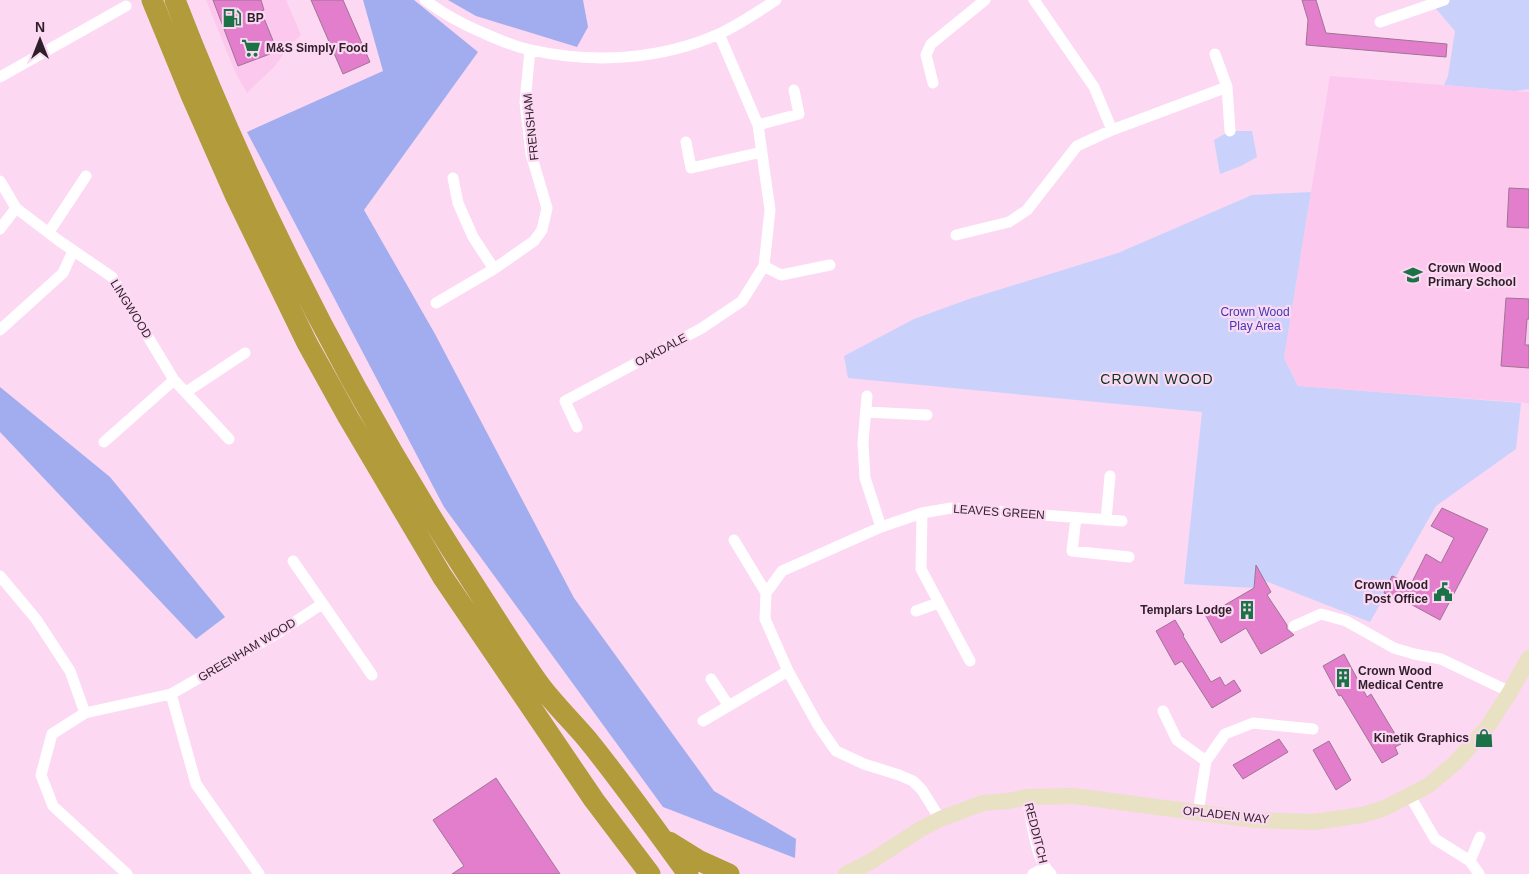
<svg xmlns="http://www.w3.org/2000/svg" width="1529" height="874" viewBox="0 0 1529 874" font-family="Helvetica,sans-serif">
<rect width="100%" height="100%" fill="#fcd8f2"/>
<!-- built -->
<path fill="#fcc8ee" d="M 206,0 L 286,0 L 301,35 L 291,44 L 274,67 L 247,93 L 236,74 Z
M 1330,76 L 1529,92 L 1529,403 L 1298,386 L 1284,358 Z"/>
<!-- green -->
<path fill="#cad2fb" d="M 1444,0 L 1529,0 L 1529,89 L 1515,91 L 1444,85 L 1448,76 L 1455,31 L 1432,4 Z
M 1230,131 L 1252,131 L 1257,157 L 1241,166 L 1220,174 L 1214,140 Z
M 1311,192 L 1284,358 L 1298,386 L 1521,403 L 1516,449 L 1436,506 L 1370,622 L 1263,580 L 1254,588 L 1184,584 L 1202,412 L 848,378 L 844,356 L 914,319 L 969,299 L 1118,253 L 1252,195 Z"/>
<!-- forest -->
<path fill="#a1adee" d="M 363,0 L 414,0 L 478,52 L 364,210 L 435,334 L 574,598 L 714,791 L 796,839 L 795,858 L 663,807 L 444,507 L 247,132 L 383,71 Z
M 448,0 L 583,0 L 588,27 L 577,47 L 476,16 Z
M 0,387 L 110,477 L 225,617 L 196,639 L 0,432 Z"/>
<!-- building -->
<path fill="#e37ecc" stroke="#9d7593" d="M 213,0 L 261,0 L 264,10 L 261,11 L 274,43 L 270,54 L 238,66 Z
M 311,0 L 343,0 L 370,62 L 343,74 Z
M 1302,0 L 1316,0 L 1326,33 L 1447,44 L 1446,57 L 1306,45 L 1308,20 Z
M 1509,188 L 1529,189 L 1529,228 L 1507,227 Z
M 1506,298 L 1529,299 L 1529,319 L 1527,319 L 1525,345 L 1529,345 L 1529,368 L 1501,366 Z
M 1442,508 L 1488,529 L 1440,620 L 1403,600 L 1384,593 L 1392,576 L 1411,584 L 1426,554 L 1441,563 L 1454,538 L 1431,526 Z
M 1256,565 L 1271,592 L 1267,595 L 1287,625 L 1287,629 L 1294,635 L 1261,654 L 1246,628 L 1221,643 L 1206,616 L 1254,588 Z
M 1175,620 L 1184,635 L 1183,636 L 1211,682 L 1220,677 L 1225,686 L 1234,680 L 1241,691 L 1212,708 L 1182,661 L 1175,665 L 1156,631 Z
M 1344,654 L 1367,697 L 1371,694 L 1401,744 L 1395,747 L 1398,754 L 1382,763 L 1341,695 L 1339,696 L 1323,666 Z
M 1279,739 L 1288,752 L 1243,779 L 1233,765 Z
M 1329,741 L 1351,780 L 1336,790 L 1313,750 Z
M 496,778 L 560,874 L 452,874 L 464,866 L 433,820 Z"/>
<g fill="none" stroke-linecap="round" stroke-linejoin="round">
<!-- street -->
<path stroke="#fff" stroke-width="11" d="M 425,0 C 442,13 462,24 481,32 C 497,39 514,47 531,50 C 594,64 662,60 721,33 C 740,24 758,12 776,0
M 1034,0 L 1094,87 L 1112,130
M 1380,22 L 1444,0
M 1215,54 L 1227,87 L 1230,131
M 0,77 L 126,6
M 933,83 L 926,55 L 931,44 L 985,0
M 758,125 L 799,114 L 794,90
M 686,142 L 691,168 L 762,152
M 453,178 L 458,203 L 473,237 L 494,269
M 0,181 L 16,208 L 58,240 L 112,277 L 174,380 L 229,439
M 0,229 L 16,208
M 49,232 L 86,176
M 956,235 L 1009,222 L 1027,210 L 1077,146 L 1112,130 L 1227,87
M 764,266 L 781,275 L 830,265
M 436,303 L 494,269 L 534,241 L 542,230 L 547,208 L 531,154 L 525,102 L 530,50
M 0,330 L 63,273 L 73,251
M 186,392 L 245,353
M 867,396 L 863,443 L 865,478 L 881,527
M 866,412 L 927,415
M 577,427 L 565,401 L 702,328 L 742,301 L 764,266 L 770,210 L 758,125 L 719,34
M 104,442 L 174,380
M 922,513 L 921,569 L 970,661
M 1076,518 L 1072,551 L 1129,557
M 1106,520 L 1110,476
M 734,540 L 766,593
M 293,561 L 372,675
M 0,576 L 36,619 L 70,671 L 85,713
M 916,611 L 938,603
M 1294,626 L 1321,614 L 1346,621 L 1394,648 L 1414,654 L 1441,659 L 1510,692
M 711,679 L 729,706
M 171,694 L 196,784 L 259,874
M 1163,711 L 1177,740 L 1206,761
M 703,721 L 788,671
M 1410,796 L 1435,839 L 1470,861 L 1479,874
M 1027,797 C 1032,819 1034,858 1051,874
M 1198,813 L 1206,761 L 1225,734 L 1253,723 L 1313,729
M 940,819 L 922,790 L 913,781 L 899,775 L 864,764 L 836,751 L 818,725 L 788,671 L 765,619 L 766,593 L 782,571 L 881,527 L 922,513 L 951,508 L 1122,521
M 1470,861 L 1480,837
M 127,874 L 53,806 L 41,775 L 52,734 L 85,713 L 171,694 L 278,633 L 322,604
M 1033,874 L 1045,868"/>
<!-- secondary -->
<path stroke="#e8e1c4" stroke-width="16" d="M 846,874 L 870,862 L 919,830 L 940,819 L 983,803 L 1008,801 L 1027,797 L 1074,796 L 1255,820 L 1314,822 L 1362,815 L 1385,808 L 1429,785 L 1455,763 L 1486,729 L 1510,692 L 1529,658"/>
<!-- highway -->
<path stroke="#b19b3b" stroke-width="21" d="M 152,0 L 191,95 L 236,197 L 307,343 L 348,417 L 442,576 L 594,800 L 650,874
M 175,0 C 255,207 357,405 478,591 C 497,621 516,651 537,681 C 551,701 570,719 587,739 C 622,782 655,829 688,874
M 669,842 L 698,860 L 729,874"/>
</g>
<!-- icons -->
<defs>
<g id="fuel-bare" transform="scale(1.5)"><path d="M-5.5-6h7V0h2V4h1.3V-2.5L3-4.5l.8-.8L6-3V5H2.5V1h-1V6h-7ZM-4.2-4.7v3.2H.2V-4.7Z" fill="#1b7246" stroke="#fcd8f2" stroke-width="2.5" paint-order="stroke"/></g>
<g id="supermarket-bare" transform="scale(1.5)"><path d="M-6-5.5h2.5l.6 2H6L4.5 2H-2.5L-4.4-4H-6ZM-1.5 3.2a1.3 1.3 0 1 0 .1 0ZM3 3.2a1.3 1.3 0 1 0 .1 0Z" fill="#1b7246" stroke="#fcd8f2" stroke-width="2.5" paint-order="stroke"/></g>
<g id="school-bare" transform="scale(1.5)"><path d="M0-5L7-2L0 1L-7-2ZM-4 1L0 2.5L4 1V4Q0 6-4 4Z" fill="#1b7246" stroke="#fcd8f2" stroke-width="2.5" paint-order="stroke"/></g>
<g id="civic-bare" transform="scale(1.5)"><path d="M-.6-6.5H3V-4.5H.6V-3L4-1V1h2V6H-6V1h2V-1L-.6-3ZM-1.2 2.5V6h2.4V2.5Z" fill="#1b7246" stroke="#fcd8f2" stroke-width="2.5" paint-order="stroke"/></g>
<g id="building-bare" transform="scale(1.5)"><path d="M-4-6H4V6H1V3H-1V6H-4ZM-2.5-4.3h1.7v1.8h-1.7ZM.8-4.3h1.7v1.8H.8ZM-2.5-1h1.7V.8h-1.7ZM.8-1h1.7V.8H.8Z" fill="#1b7246" stroke="#fcd8f2" stroke-width="2.5" paint-order="stroke"/></g>
<g id="shop-bare" transform="scale(1.5)"><path d="M-5-2.5h2.3a2.7 3.5 0 0 1 5.4 0H5L5.5 6h-11ZM-1.5-2.5h3a1.5 2.3 0 0 0-3 0Z" fill="#1b7246" stroke="#fcd8f2" stroke-width="2.5" paint-order="stroke"/></g>
</defs>
<g fill-rule="evenodd">
<use href="#fuel-bare" x="232" y="18"/>
<use href="#supermarket-bare" x="251" y="48"/>
<use href="#school-bare" x="1413" y="275"/>
<use href="#civic-bare" x="1443" y="592"/>
<use href="#building-bare" x="1247" y="610"/>
<use href="#building-bare" x="1343" y="678"/>
<use href="#shop-bare" x="1484" y="738"/>
</g>
<g text-anchor="middle" dominant-baseline="central" stroke-width="4.5" stroke-linejoin="round" paint-order="stroke">
<!-- poi labels -->
<g font-size="12" font-weight="bold" fill="#2f1f2b" stroke="#fcd8f2" text-anchor="start">
<text x="247" y="18">BP</text>
<text x="266" y="48">M&amp;S Simply Food</text>
<text x="1428" y="268">Crown Wood<tspan x="1428" dy="14">Primary School</tspan></text>
<text x="1428" y="585" text-anchor="end">Crown Wood<tspan x="1428" dy="14">Post Office</tspan></text>
<text x="1232" y="610" text-anchor="end">Templars Lodge</text>
<text x="1358" y="671">Crown Wood<tspan x="1358" dy="14">Medical Centre</tspan></text>
<text x="1469" y="738" text-anchor="end">Kinetik Graphics</text>
</g>
<!-- street labels -->
<g font-size="12" fill="#2f1f2b" stroke="#fcd8f2">
<text transform="translate(531 127) rotate(-96)">FRENSHAM</text>
<text transform="translate(131 309) rotate(58)">LINGWOOD</text>
<text transform="translate(661 350) rotate(-28)">OAKDALE</text>
<text transform="translate(999 512) rotate(4)">LEAVES GREEN</text>
<text transform="translate(247 650) rotate(-31)">GREENHAM WOOD</text>
<text transform="translate(1226 815) rotate(6)">OPLADEN WAY</text>
<text transform="translate(1036 833) rotate(76)">REDDITCH</text>
</g>
<!-- park labels -->
<g font-size="12" fill="#3c3bb5" stroke="#fcd8f2">
<text x="1255" y="312">Crown Wood<tspan x="1255" dy="14">Play Area</tspan></text>
</g>
<!-- neighbourhood labels -->
<g font-size="14" letter-spacing="1" fill="#0c341e" stroke="#fcd8f2">
<text x="1157" y="379">CROWN WOOD</text>
</g>
</g>
<!-- north arrow -->
<g transform="translate(40 40)" stroke="#fcd8f2" stroke-width="4" paint-order="stroke">
<path d="M0-4L9 19L0 12L-9 19Z" fill="#2f1f2b"/>
<text y="-8" font-size="14" font-weight="bold" text-anchor="middle" fill="#2f1f2b">N</text>
</g>
</svg>
